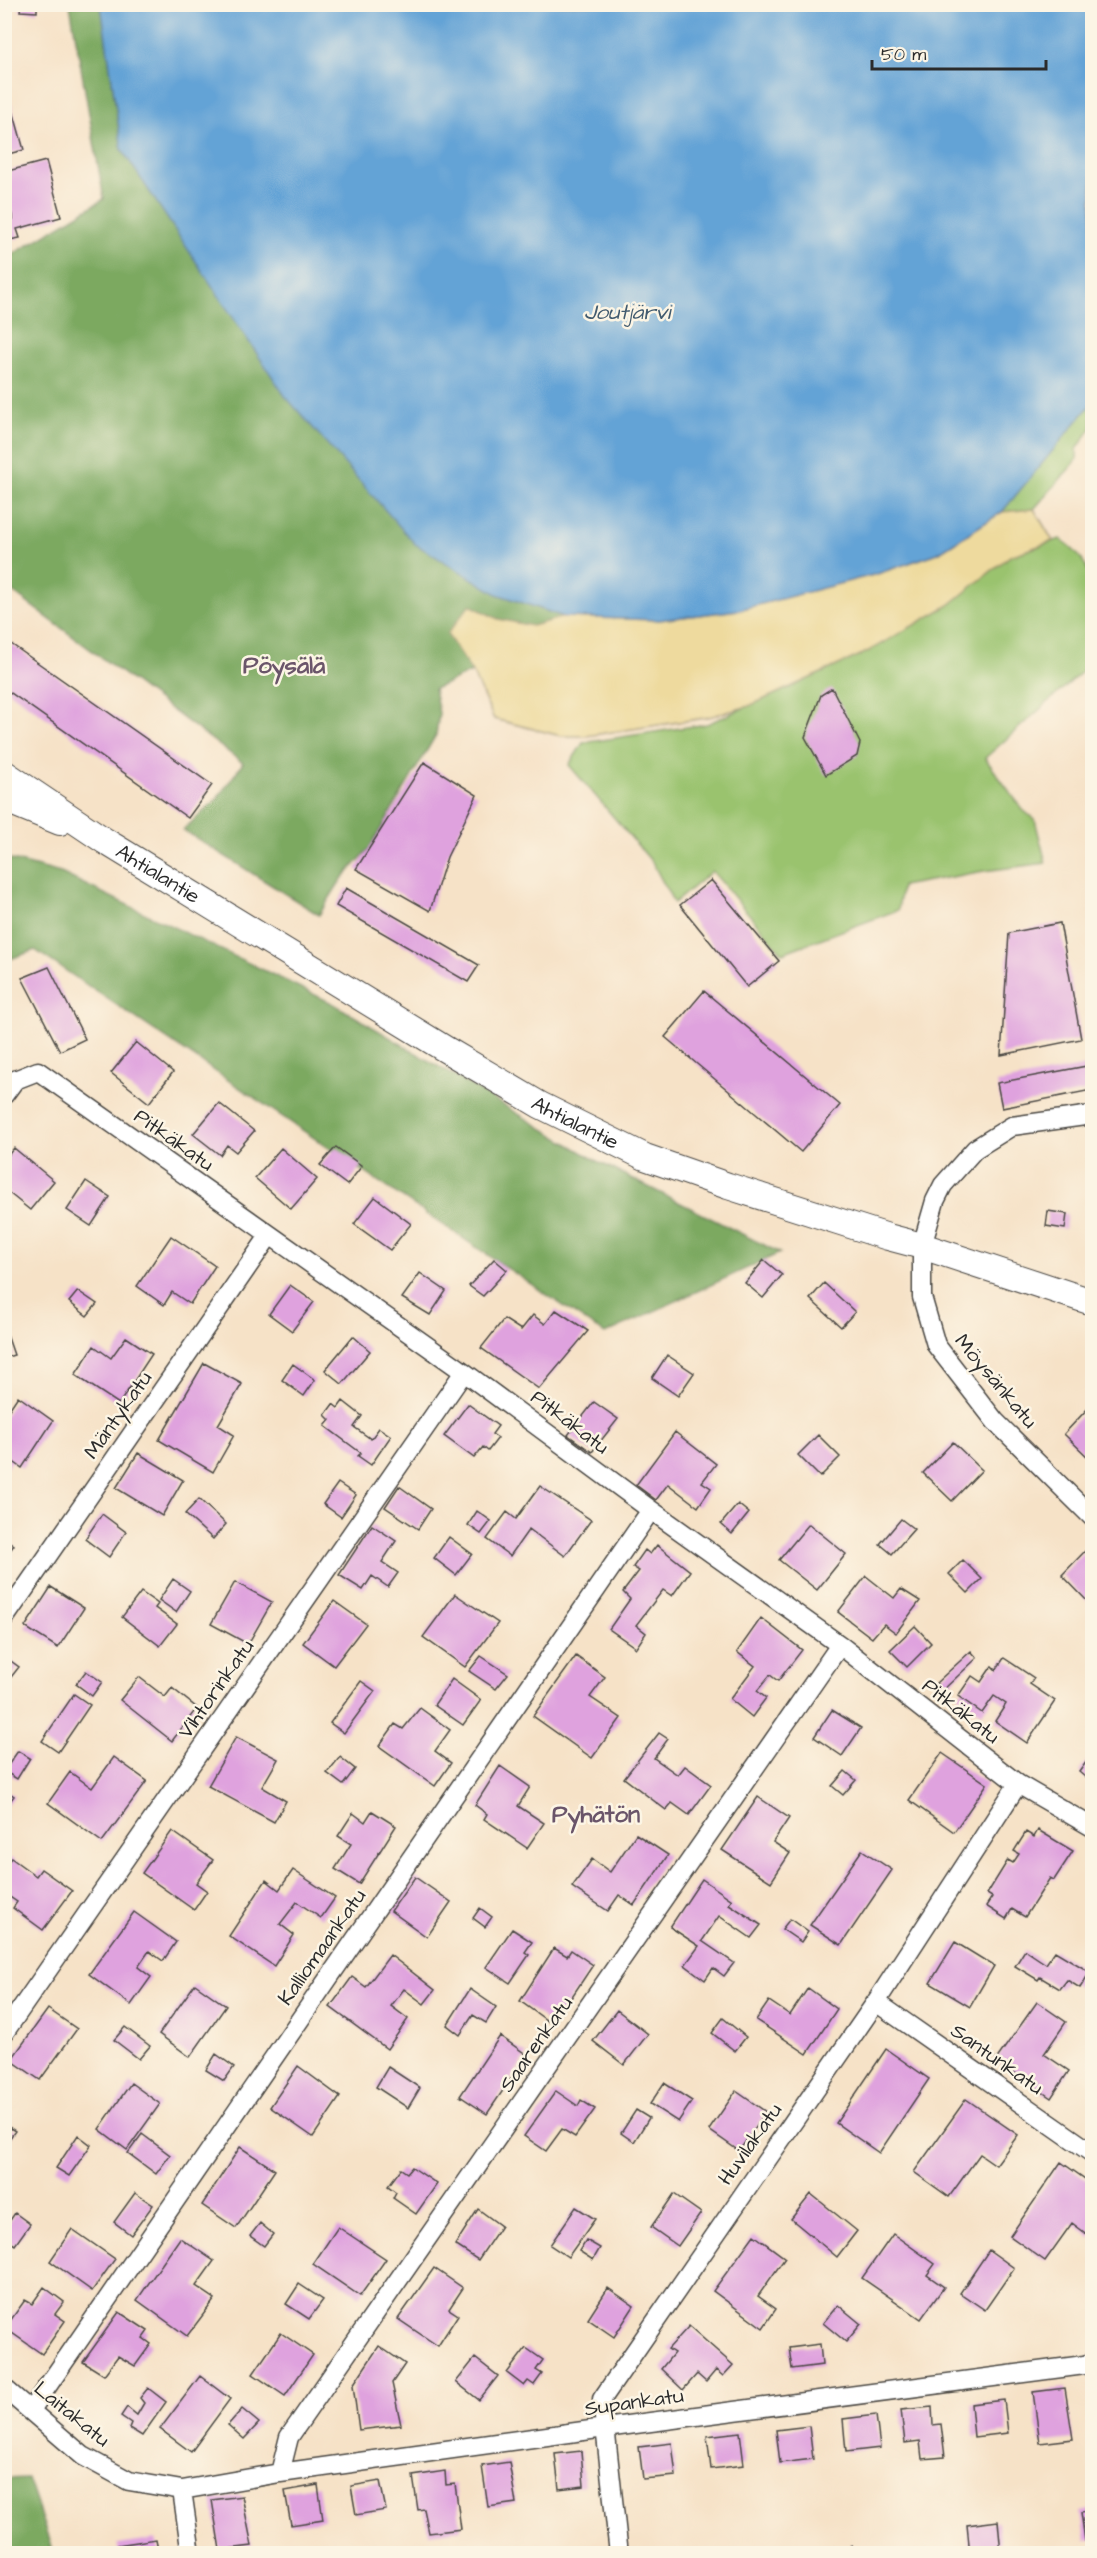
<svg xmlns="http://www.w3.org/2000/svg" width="1097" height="2558" viewBox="0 0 1097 2558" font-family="'Architects Daughter',sans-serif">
<rect width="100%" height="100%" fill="#fcf5e5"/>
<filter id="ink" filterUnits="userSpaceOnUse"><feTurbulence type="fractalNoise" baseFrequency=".0167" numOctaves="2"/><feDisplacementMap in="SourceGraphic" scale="12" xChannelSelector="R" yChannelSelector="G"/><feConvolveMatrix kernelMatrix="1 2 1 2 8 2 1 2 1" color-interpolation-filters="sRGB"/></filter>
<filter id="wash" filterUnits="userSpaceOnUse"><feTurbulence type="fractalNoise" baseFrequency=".008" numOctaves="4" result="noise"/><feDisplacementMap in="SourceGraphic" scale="24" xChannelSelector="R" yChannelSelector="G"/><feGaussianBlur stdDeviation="1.35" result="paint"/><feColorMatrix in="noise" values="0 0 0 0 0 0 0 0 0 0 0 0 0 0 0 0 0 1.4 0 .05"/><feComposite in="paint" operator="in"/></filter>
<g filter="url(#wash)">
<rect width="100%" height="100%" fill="#f6e2c7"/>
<!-- green -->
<path fill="#9ac36e" stroke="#62774c" stroke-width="1.5" d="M 1092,403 L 1092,427 L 1077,449 L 1077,460 L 1034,509 L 1002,512 Z
M 1060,539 C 1070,546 1080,555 1086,566 C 1097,592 1092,635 1092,663 L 985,758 L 1023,810 L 1035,820 L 1046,863 L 984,871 L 902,886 L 898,910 L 782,953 L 712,871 L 674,903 L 652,862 L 569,765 L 583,743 L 707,724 L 778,693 L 867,652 L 949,605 L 1010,556 Z"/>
<!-- forest -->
<path fill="#7ba961" stroke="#536a46" stroke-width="1.5" d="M 70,5 L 101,5 L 122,150 L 497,594 L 564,617 L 532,626 L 498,619 L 470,605 L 448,634 L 472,672 L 434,689 L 439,713 L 436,735 L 369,849 L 341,880 L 319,915 L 183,830 L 217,799 L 243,763 L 5,586 L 5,259 L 104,199 Z
M 5,858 L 61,873 L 334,1004 L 597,1161 L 780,1253 L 605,1334 L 35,950 L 5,961 Z
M 28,2478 L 53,2553 L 5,2553 L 5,2479 Z"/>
<!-- sand -->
<path fill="#eeda9e" stroke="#8c8264" stroke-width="1.5" d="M 1034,509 L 1053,541 L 1010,556 L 949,605 L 867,652 L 749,706 L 705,718 L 586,736 L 561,736 L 494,719 L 472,672 L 447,634 L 470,605 L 498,619 L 532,626 L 564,617 L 659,620 L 738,610 L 877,574 L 938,553 L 1002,512 Z"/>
<!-- water -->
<path fill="#64a3d6" stroke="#486780" stroke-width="1.5" d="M 101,5 L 1092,5 L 1092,403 L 1002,512 L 938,553 L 877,574 L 738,610 L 659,620 L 564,617 L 497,594 L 415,544 L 285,396 L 122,150 Z"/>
<g id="blocks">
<!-- building -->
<path fill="#dfa2de" d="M 21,4 L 37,4 L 37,12 L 20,11 Z
M 10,100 L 24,150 L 4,155 L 4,102 Z
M 46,161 L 61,217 L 17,229 L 20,238 L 4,241 L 4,221 L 13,219 L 4,186 L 4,172 Z
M 4,639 L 212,785 L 188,818 L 4,688 Z
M 832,688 L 860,743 L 857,756 L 826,775 L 805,737 L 821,695 Z
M 424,762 L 477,795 L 447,857 L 430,911 L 356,869 Z
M 711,880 L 779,961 L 747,987 L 680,905 Z
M 346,888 L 479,965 L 468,982 L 336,906 Z
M 1060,923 L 1081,1039 L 1001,1055 L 1009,933 Z
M 49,967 L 85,1039 L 60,1051 L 22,978 Z
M 704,991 L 840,1105 L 801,1152 L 665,1037 Z
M 136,1042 L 173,1072 L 149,1103 L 111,1073 Z
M 1092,1065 L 1092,1090 L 1002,1108 L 997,1083 Z
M 219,1103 L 254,1131 L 236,1152 L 227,1145 L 220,1155 L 193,1134 Z
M 336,1147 L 362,1166 L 347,1185 L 320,1165 Z
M 14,1148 L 54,1181 L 30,1210 L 4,1189 L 4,1160 Z
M 281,1148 L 317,1179 L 291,1209 L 255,1178 Z
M 86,1181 L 110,1197 L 91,1226 L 67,1210 Z
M 375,1197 L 411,1224 L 390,1250 L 354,1224 Z
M 1048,1211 L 1067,1214 L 1065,1229 L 1046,1226 Z
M 171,1236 L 215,1266 L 190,1304 L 172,1292 L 164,1305 L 137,1286 Z
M 494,1259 L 507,1270 L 483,1296 L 469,1286 Z
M 764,1260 L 782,1275 L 763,1298 L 745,1283 Z
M 420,1273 L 446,1291 L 430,1315 L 402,1298 Z
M 824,1283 L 855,1312 L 841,1327 L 810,1299 Z
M 290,1285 L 314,1302 L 292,1331 L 269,1314 Z
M 78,1291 L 97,1304 L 87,1316 L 69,1302 Z
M 556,1310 L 588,1331 L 539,1389 L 481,1348 L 504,1319 L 521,1330 L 533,1315 L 545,1324 Z
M 4,1326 L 14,1355 L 4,1358 Z
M 353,1336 L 370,1351 L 342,1384 L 325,1370 Z
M 126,1337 L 152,1354 L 119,1404 L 75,1375 L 94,1346 L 111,1358 Z
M 667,1355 L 694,1373 L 678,1396 L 652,1378 Z
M 204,1363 L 242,1384 L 218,1425 L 234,1435 L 213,1472 L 159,1440 Z
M 293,1364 L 315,1380 L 304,1396 L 282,1380 Z
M 18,1396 L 53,1421 L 22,1468 L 12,1461 L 4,1471 L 4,1417 Z
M 343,1401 L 362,1416 L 354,1427 L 371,1439 L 379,1428 L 391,1436 L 371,1465 L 358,1456 L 361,1453 L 325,1426 L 330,1420 L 325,1415 L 333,1404 L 338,1408 Z
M 594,1402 L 618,1419 L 592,1452 L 568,1435 Z
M 468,1404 L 498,1426 L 492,1434 L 498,1438 L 488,1451 L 483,1447 L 474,1458 L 444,1436 Z
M 1092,1404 L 1092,1461 L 1064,1434 Z
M 675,1432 L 716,1464 L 702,1482 L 711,1488 L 698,1507 L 668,1484 L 656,1500 L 636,1485 Z
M 818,1435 L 840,1457 L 820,1477 L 798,1455 Z
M 953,1442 L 982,1470 L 952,1501 L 923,1473 Z
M 138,1453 L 183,1480 L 162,1516 L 116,1488 Z
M 338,1483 L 356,1495 L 341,1517 L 323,1504 Z
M 399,1486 L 431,1509 L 418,1529 L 385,1507 Z
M 540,1486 L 591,1520 L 565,1556 L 529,1529 L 510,1556 L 487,1539 L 507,1512 L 516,1519 Z
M 199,1499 L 226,1524 L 213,1539 L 185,1514 Z
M 738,1504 L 749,1513 L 732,1534 L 721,1524 Z
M 477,1511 L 491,1521 L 481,1534 L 468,1525 Z
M 102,1514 L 126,1532 L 109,1557 L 85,1539 Z
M 901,1519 L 914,1529 L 892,1554 L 880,1544 Z
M 809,1524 L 846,1554 L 817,1590 L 779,1560 Z
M 372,1525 L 396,1541 L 382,1562 L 398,1573 L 388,1587 L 372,1576 L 363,1590 L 339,1575 Z
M 449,1537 L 472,1554 L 456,1575 L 434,1558 Z
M 4,1538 L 14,1545 L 4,1559 Z
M 657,1545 L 690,1571 L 672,1596 L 663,1590 L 636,1625 L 646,1633 L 636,1648 L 609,1629 L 630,1599 L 623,1592 L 639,1571 L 633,1567 L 645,1550 L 650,1554 Z
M 1085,1551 L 1092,1559 L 1092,1600 L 1089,1603 L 1062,1575 Z
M 963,1560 L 982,1579 L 968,1593 L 949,1574 Z
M 866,1576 L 894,1598 L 901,1589 L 920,1601 L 896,1633 L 884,1624 L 872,1638 L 838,1612 Z
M 173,1579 L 190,1591 L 176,1612 L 159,1600 Z
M 235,1582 L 272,1602 L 248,1644 L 211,1624 Z
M 51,1587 L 84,1608 L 58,1648 L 25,1627 Z
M 141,1592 L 158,1604 L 155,1608 L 177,1624 L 160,1646 L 122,1617 Z
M 455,1594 L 498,1623 L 465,1667 L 423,1637 Z
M 334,1601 L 366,1624 L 334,1666 L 303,1643 Z
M 761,1618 L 802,1650 L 778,1681 L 770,1675 L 757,1691 L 766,1698 L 752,1717 L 730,1699 L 755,1666 L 737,1652 Z
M 915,1626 L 931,1643 L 907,1667 L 890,1650 Z
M 971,1651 L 977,1658 L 942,1691 L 936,1683 Z
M 4,1656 L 19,1667 L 4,1686 Z
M 481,1656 L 508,1674 L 496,1689 L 469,1671 Z
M 576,1656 L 605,1677 L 590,1697 L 621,1718 L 592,1758 L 533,1716 Z
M 1004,1658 L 1034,1678 L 1030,1684 L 1055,1701 L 1027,1743 L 995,1721 L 1006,1704 L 994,1696 L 982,1713 L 958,1696 L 972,1676 L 981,1682 L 992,1666 L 996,1670 Z
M 86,1671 L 102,1682 L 92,1696 L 76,1684 Z
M 139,1677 L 165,1697 L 172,1688 L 197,1708 L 172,1741 L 120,1700 Z
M 452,1679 L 481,1700 L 463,1725 L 434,1705 Z
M 361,1681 L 375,1691 L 344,1733 L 330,1723 Z
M 74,1694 L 90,1705 L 58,1752 L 42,1741 Z
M 420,1708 L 450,1730 L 435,1751 L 451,1763 L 435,1786 L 379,1746 L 395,1724 L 403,1729 Z
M 832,1710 L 861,1728 L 842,1756 L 814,1737 Z
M 659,1733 L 668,1739 L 654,1758 L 678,1775 L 685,1766 L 711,1785 L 689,1815 L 672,1803 L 666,1810 L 624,1778 Z
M 236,1737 L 278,1759 L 262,1787 L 286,1801 L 274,1822 L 208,1786 Z
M 18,1751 L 30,1758 L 17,1779 L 4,1771 Z
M 942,1753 L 987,1784 L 954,1832 L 909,1800 Z
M 1092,1754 L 1092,1783 L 1079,1772 Z
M 114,1757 L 147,1781 L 102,1842 L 48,1803 L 70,1772 L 92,1788 Z
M 340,1757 L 355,1769 L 343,1785 L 327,1773 Z
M 500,1766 L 530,1787 L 518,1806 L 544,1823 L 527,1848 L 484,1819 L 487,1814 L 475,1805 Z
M 845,1771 L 856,1780 L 843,1795 L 832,1786 Z
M 4,1789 L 14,1796 L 4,1809 Z
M 758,1797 L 789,1818 L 773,1842 L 790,1853 L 771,1882 L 722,1850 Z
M 372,1811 L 396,1826 L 359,1884 L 335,1869 L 351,1844 L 338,1836 L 353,1813 L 365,1822 Z
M 1038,1830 L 1073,1851 L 1054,1880 L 1050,1878 L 1025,1917 L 1012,1909 L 1006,1919 L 986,1906 L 992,1897 L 987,1894 L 1008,1860 L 1013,1863 L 1019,1854 L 1014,1851 L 1026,1832 L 1034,1837 Z
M 172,1831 L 213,1860 L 196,1883 L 207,1891 L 194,1910 L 142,1873 Z
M 636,1834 L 668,1855 L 634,1905 L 619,1895 L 608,1911 L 572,1887 L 592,1859 L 610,1872 Z
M 862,1850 L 892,1870 L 841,1945 L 810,1925 Z
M 11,1858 L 36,1876 L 41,1869 L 72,1891 L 43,1930 L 13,1908 L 17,1902 L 4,1893 L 4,1866 Z
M 293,1870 L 335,1898 L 321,1918 L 297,1902 L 280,1924 L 294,1935 L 274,1966 L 229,1936 L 266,1880 L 279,1890 Z
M 415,1877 L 451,1902 L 427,1937 L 391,1911 Z
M 702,1879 L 732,1900 L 729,1904 L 761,1925 L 751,1938 L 719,1916 L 702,1941 L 734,1963 L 724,1976 L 713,1968 L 705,1980 L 685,1965 L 699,1946 L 670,1927 Z
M 480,1908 L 492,1917 L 485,1927 L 473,1918 Z
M 134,1912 L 176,1942 L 163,1961 L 149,1951 L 138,1967 L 151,1977 L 131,2005 L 89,1974 Z
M 790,1919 L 808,1932 L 801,1942 L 782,1929 Z
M 512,1929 L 532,1942 L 525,1952 L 529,1955 L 510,1983 L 486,1967 Z
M 955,1942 L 994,1966 L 970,2007 L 930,1983 Z
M 554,1948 L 567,1956 L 571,1950 L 593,1965 L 553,2025 L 520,2001 Z
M 1025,1950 L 1046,1964 L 1055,1951 L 1090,1972 L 1080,1988 L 1067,1980 L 1060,1989 L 1040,1977 L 1038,1980 L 1015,1966 Z
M 390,1955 L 435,1990 L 424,2004 L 404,1989 L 391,2006 L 408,2019 L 387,2049 L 330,2007 L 352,1977 L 366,1987 Z
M 195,1984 L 226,2006 L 190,2057 L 159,2034 Z
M 808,1988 L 837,2009 L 807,2054 L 756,2020 L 769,2001 L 790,2015 Z
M 470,1989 L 496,2007 L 486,2023 L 473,2015 L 460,2035 L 447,2025 Z
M 1037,2002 L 1066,2022 L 1044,2054 L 1069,2071 L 1051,2098 L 996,2060 Z
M 48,2009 L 77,2029 L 40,2080 L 11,2060 Z
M 617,2010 L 648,2034 L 624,2065 L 593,2041 Z
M 723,2018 L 746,2037 L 735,2051 L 712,2033 Z
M 125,2027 L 150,2046 L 139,2059 L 114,2040 Z
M 500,2036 L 527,2055 L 487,2114 L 460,2096 Z
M 886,2049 L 929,2079 L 879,2153 L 836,2123 Z
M 216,2054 L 234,2067 L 224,2081 L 206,2070 Z
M 298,2066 L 340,2097 L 313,2137 L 270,2107 Z
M 388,2067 L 420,2088 L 408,2108 L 376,2087 Z
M 131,2083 L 160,2104 L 127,2150 L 99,2129 Z
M 664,2083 L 692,2101 L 678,2122 L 650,2104 Z
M 556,2091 L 578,2106 L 581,2100 L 595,2109 L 575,2137 L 562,2129 L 546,2151 L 524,2136 Z
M 736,2091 L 766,2112 L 739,2151 L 709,2130 Z
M 966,2099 L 1018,2135 L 996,2165 L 980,2154 L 949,2197 L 914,2172 Z
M 636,2110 L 649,2118 L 634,2142 L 621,2133 Z
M 4,2124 L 15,2131 L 4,2146 Z
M 142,2134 L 170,2155 L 156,2174 L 128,2153 Z
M 78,2135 L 91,2145 L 69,2176 L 56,2168 Z
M 240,2147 L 275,2170 L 236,2228 L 202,2205 Z
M 1061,2162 L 1092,2184 L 1092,2238 L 1072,2223 L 1045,2261 L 1010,2236 Z
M 412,2167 L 437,2184 L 416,2214 L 393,2198 L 396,2192 L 388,2186 L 401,2169 L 407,2173 Z
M 135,2193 L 153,2205 L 131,2235 L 114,2222 Z
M 674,2194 L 701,2213 L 678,2246 L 651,2227 Z
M 811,2194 L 857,2231 L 837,2257 L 791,2219 Z
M 576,2207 L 595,2219 L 568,2257 L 550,2245 Z
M 478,2209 L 501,2226 L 478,2260 L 455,2245 Z
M 15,2213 L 30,2224 L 15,2245 L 4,2238 L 4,2229 Z
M 260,2223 L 273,2234 L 264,2246 L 250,2236 Z
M 338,2227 L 386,2259 L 360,2296 L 313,2264 Z
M 72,2229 L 115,2259 L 92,2291 L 50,2261 Z
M 893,2234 L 935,2264 L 927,2275 L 944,2287 L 921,2319 L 862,2278 Z
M 754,2235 L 785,2258 L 758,2296 L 776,2309 L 763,2328 L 713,2291 Z
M 180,2238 L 214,2261 L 196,2286 L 215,2299 L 187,2336 L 137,2300 Z
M 586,2240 L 600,2248 L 593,2260 L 579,2251 Z
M 989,2250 L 1014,2268 L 985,2310 L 960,2293 Z
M 434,2268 L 463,2288 L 449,2309 L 458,2315 L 438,2346 L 398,2319 Z
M 299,2284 L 323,2300 L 309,2319 L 286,2304 Z
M 44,2287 L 64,2302 L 55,2314 L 65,2321 L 42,2354 L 5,2328 L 25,2300 L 32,2304 Z
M 608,2288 L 634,2306 L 614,2337 L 588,2319 Z
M 838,2305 L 861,2324 L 846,2342 L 823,2323 Z
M 119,2312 L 148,2331 L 143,2338 L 151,2344 L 135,2366 L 118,2356 L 104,2375 L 83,2362 Z
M 689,2326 L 733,2365 L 723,2376 L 716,2370 L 706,2382 L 697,2374 L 683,2390 L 661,2369 L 674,2353 L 668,2349 Z
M 281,2333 L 313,2355 L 285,2396 L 253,2374 Z
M 820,2344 L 822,2365 L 792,2369 L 789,2348 Z
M 379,2346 L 405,2364 L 392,2383 L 401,2425 L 359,2430 L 353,2385 Z
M 526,2348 L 543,2360 L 536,2370 L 542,2374 L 534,2385 L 528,2381 L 524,2386 L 507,2373 Z
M 475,2358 L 498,2376 L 479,2400 L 456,2382 Z
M 200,2376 L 230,2399 L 191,2452 L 160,2429 Z
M 148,2388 L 166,2402 L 142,2436 L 129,2428 L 131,2423 L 121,2416 L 127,2407 L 137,2415 L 144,2403 L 140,2398 Z
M 1065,2388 L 1073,2439 L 1040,2443 L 1033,2392 Z
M 1004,2400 L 1008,2433 L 974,2437 L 971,2404 Z
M 932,2407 L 933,2425 L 941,2424 L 945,2457 L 922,2459 L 920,2441 L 905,2443 L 901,2410 Z
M 242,2409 L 259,2423 L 244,2439 L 228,2425 Z
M 876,2415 L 880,2448 L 846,2452 L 843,2419 Z
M 809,2426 L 813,2459 L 780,2463 L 776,2430 Z
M 740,2432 L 744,2465 L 711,2469 L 707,2436 Z
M 672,2443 L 676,2476 L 643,2479 L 639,2447 Z
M 581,2451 L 584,2486 L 559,2489 L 555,2454 Z
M 509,2462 L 516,2503 L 488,2507 L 482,2466 Z
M 445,2471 L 446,2485 L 455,2484 L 461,2529 L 429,2533 L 424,2509 L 418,2510 L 413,2476 Z
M 380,2481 L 386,2510 L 356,2515 L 351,2486 Z
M 318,2485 L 323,2520 L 291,2525 L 285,2491 Z
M 242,2496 L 252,2546 L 220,2550 L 212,2500 Z
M 1092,2510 L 1092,2540 L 1085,2541 L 1081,2512 Z
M 998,2521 L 1001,2554 L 970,2554 L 967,2525 Z
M 156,2539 L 159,2554 L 119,2554 L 118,2545 Z
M 852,2546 L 854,2554 L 821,2554 L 821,2552 Z"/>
</g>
</g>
<g filter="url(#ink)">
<use href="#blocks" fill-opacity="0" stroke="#494642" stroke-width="1.5"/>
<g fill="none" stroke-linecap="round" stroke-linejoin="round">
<!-- minor casing -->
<g stroke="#494642" stroke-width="21">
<path id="minor" d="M 4,1095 L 15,1080 L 38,1071 L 464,1372 L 651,1510 L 840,1645 L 1018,1784 L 1092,1827
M 1092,1115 L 1012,1126 L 975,1149 L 943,1185 L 935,1201 L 922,1246 L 922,1297 L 936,1345 L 995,1421 L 1092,1517
M 4,1619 L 269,1236
M 876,2002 L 1092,2153
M 4,2033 L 464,1372
M 4,2388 L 83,2456 L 129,2481 L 182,2490 L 280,2473 L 605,2428 L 1092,2364
M 31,2410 L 651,1510
M 280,2473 L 289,2437 L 840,1645
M 182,2490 L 191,2554
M 619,2554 L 602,2399 L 876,2002 L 1018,1784"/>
</g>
<!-- secondary casing -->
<g stroke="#494642" stroke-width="28">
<g id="secondary">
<path id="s1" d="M 4,773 L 105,841 L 445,1049 L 540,1105 L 645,1157 L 728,1186 L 888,1237 L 922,1246 L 1092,1302"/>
<path d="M 4,799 L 60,822"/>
</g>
</g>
<!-- minor -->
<use href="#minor" stroke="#fff" stroke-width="18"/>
<!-- secondary -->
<use href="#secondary" stroke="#fff" stroke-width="26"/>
</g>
</g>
<g text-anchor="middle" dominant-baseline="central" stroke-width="5" stroke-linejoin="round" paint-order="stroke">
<!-- street labels -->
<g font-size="21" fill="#2b2b2b" stroke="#fcf5e5">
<text stroke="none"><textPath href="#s1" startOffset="184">Ahtialantie</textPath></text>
<text stroke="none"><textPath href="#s1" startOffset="670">Ahtialantie</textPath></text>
<text transform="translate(174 1140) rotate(35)">Pitkäkatu</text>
<text transform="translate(996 1381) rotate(50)">Möysänkatu</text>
<text transform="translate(118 1415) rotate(-55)">Mäntykatu</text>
<text transform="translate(570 1422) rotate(37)">Pitkäkatu</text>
<text transform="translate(216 1689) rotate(-55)">Vihtorinkatu</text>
<text transform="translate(961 1711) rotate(38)">Pitkäkatu</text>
<text transform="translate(322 1947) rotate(-55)">Kalliomaankatu</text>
<text transform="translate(536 2044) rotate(-55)">Saarenkatu</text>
<text transform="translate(997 2059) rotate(35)">Santunkatu</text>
<text transform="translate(750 2144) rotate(-55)">Huvilakatu</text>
<text transform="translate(634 2402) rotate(-8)">Supankatu</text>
<text transform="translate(72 2414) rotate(39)">Laitakatu</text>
</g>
<!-- water labels -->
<g font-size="22" font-style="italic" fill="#425b6f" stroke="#fcf5e5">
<text x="627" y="312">Joutjärvi</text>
</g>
<!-- quarter labels -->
<g font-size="24" font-weight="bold" fill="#6a556a" stroke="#fcf5e5">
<text x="284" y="666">Pöysälä</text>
<text x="596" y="1815">Pyhätön</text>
</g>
</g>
<!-- margin -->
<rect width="1097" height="2558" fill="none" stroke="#fcf5e5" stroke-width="24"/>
<!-- scale -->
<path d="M872 60v9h174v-9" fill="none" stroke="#2b2b2b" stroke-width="3"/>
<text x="881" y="60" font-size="18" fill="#2b2b2b" stroke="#fcf5e5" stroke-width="4.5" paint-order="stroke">50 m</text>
</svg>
